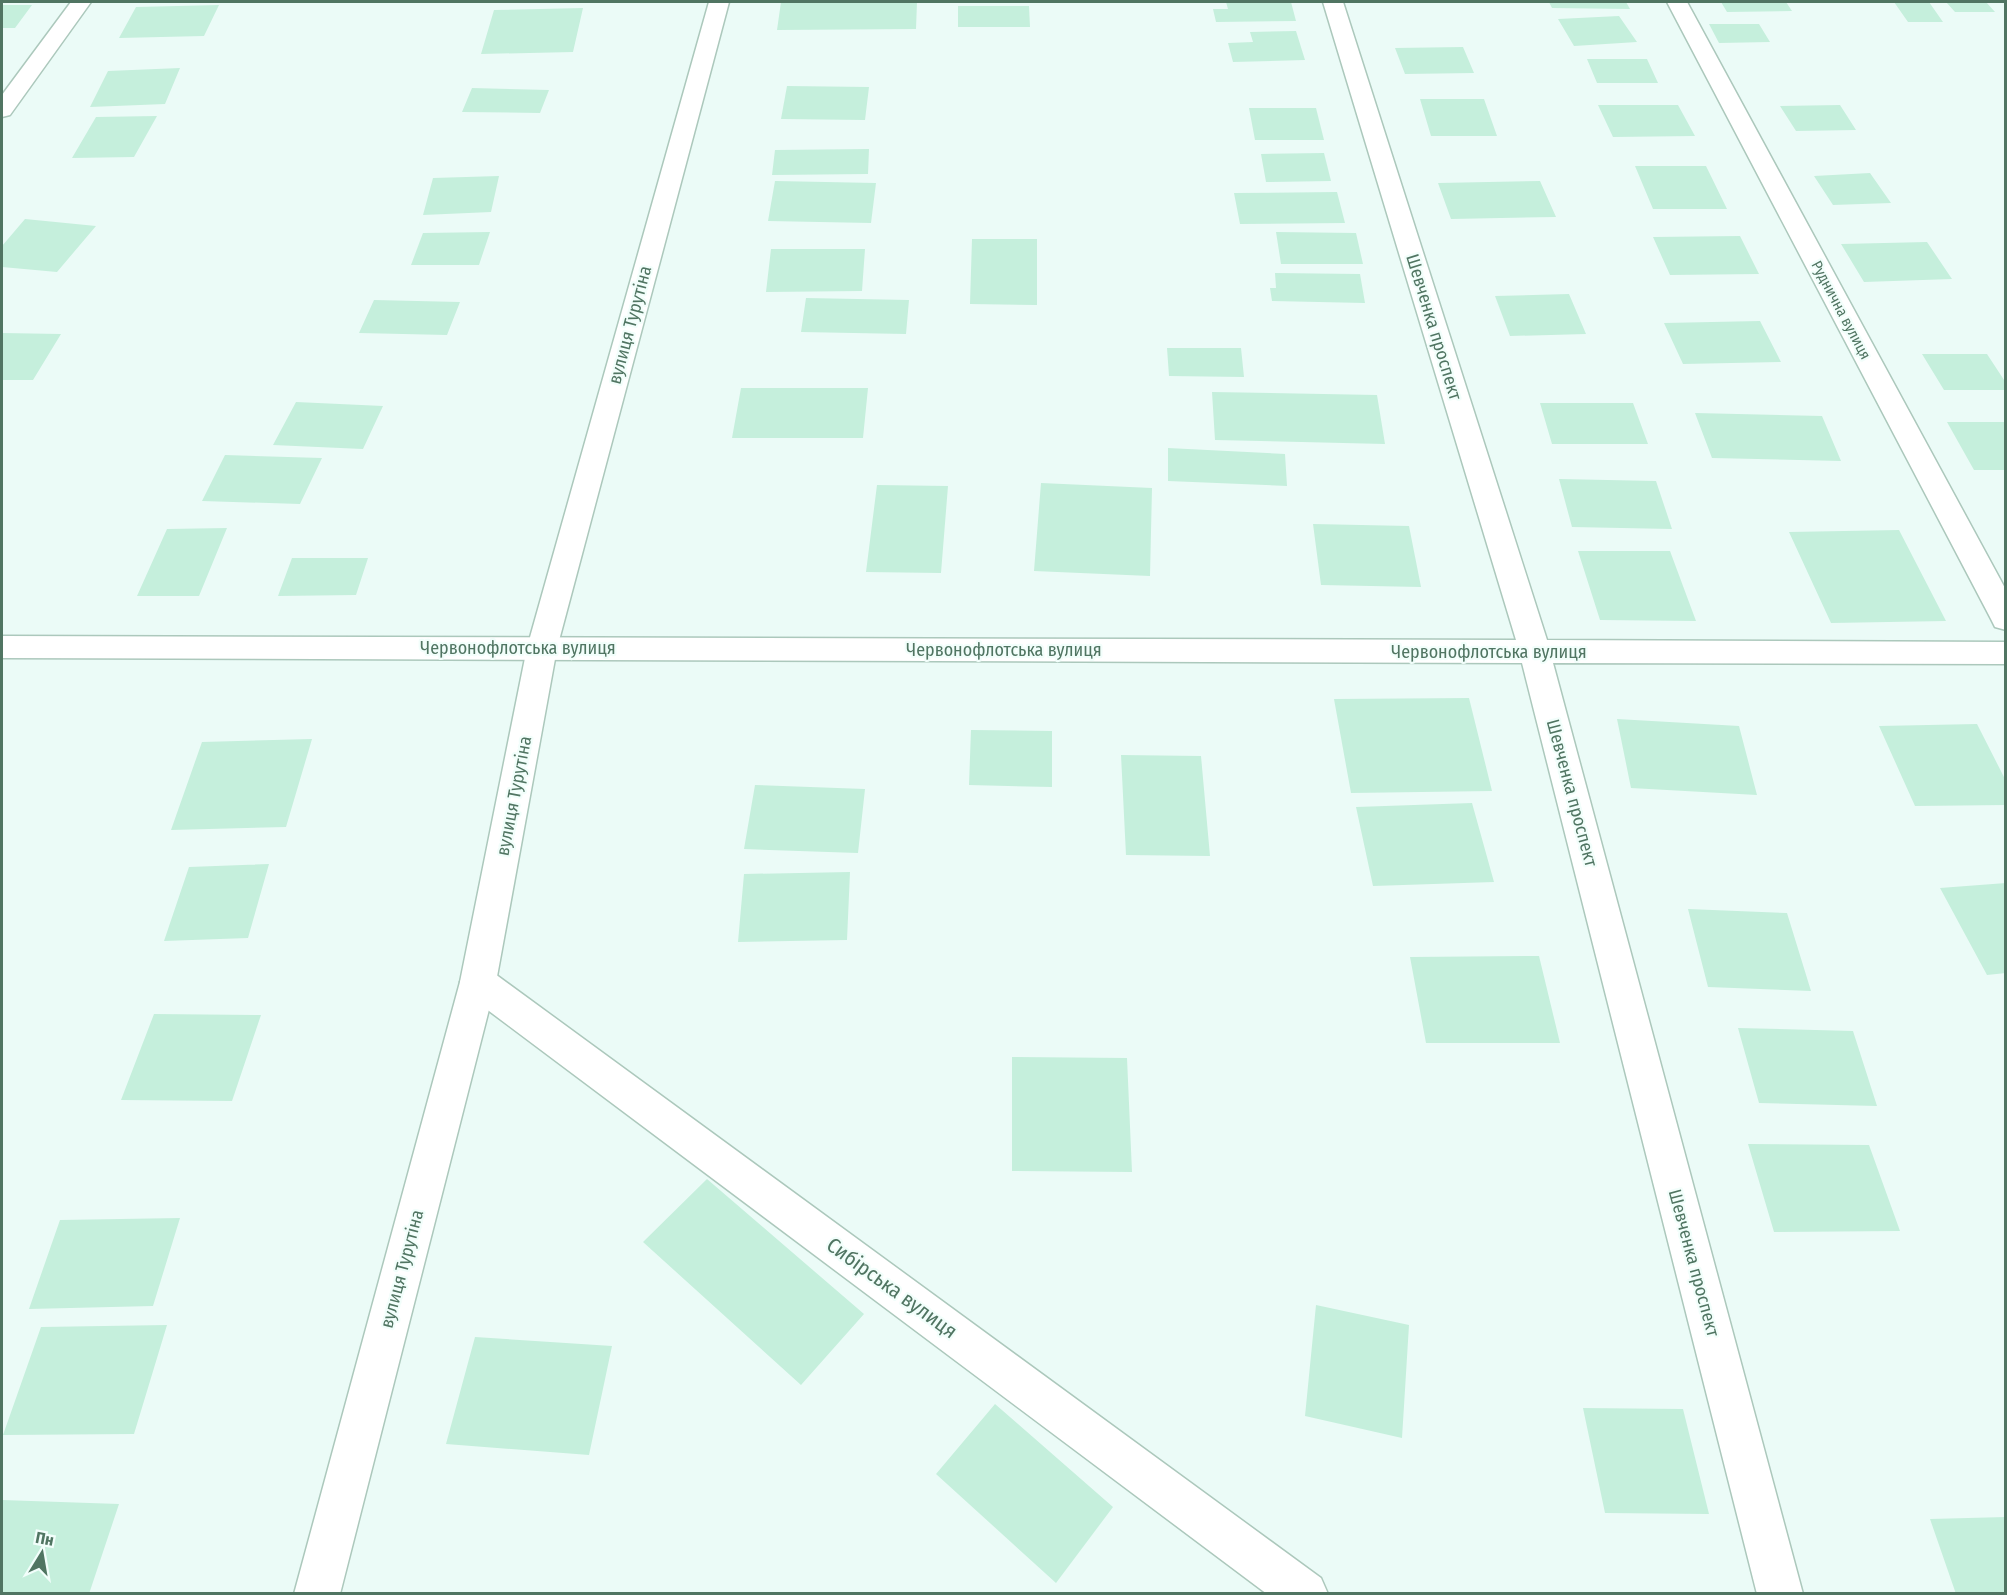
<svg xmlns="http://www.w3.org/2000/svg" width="2007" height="1595" viewBox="0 0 2007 1595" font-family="'Fira Sans Condensed',sans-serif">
<rect width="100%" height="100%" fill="#ebfbf7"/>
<!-- building -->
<path fill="#c5efdc" d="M 781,2 L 917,2 L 916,29 L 777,30 Z
M 1226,2 L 1291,2 L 1296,21 L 1216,22 L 1213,9 L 1228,9 Z
M 1549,2 L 1626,2 L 1630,9 L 1552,8 Z
M 1721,2 L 1786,2 L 1792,11 L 1727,12 Z
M 1894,2 L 1929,2 L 1943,22 L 1908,22 Z
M 1946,2 L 1986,2 L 1995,12 L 1955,12 Z
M 2,5 L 32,5 L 15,28 L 2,28 Z
M 219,5 L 204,36 L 119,38 L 136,7 Z
M 958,6 L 1029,6 L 1030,27 L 958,27 Z
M 583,8 L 573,52 L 481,54 L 494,10 Z
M 1619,16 L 1637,42 L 1574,46 L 1558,19 Z
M 1709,24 L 1759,24 L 1770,42 L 1719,43 Z
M 1296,31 L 1305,60 L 1233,62 L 1228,43 L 1253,42 L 1250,32 Z
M 1463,47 L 1474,73 L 1405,74 L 1395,48 Z
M 1587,59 L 1647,59 L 1658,83 L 1597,83 Z
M 180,68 L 165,104 L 90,107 L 108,71 Z
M 787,86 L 869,87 L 865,120 L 781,119 Z
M 472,88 L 549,90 L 540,113 L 462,112 Z
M 1420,99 L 1484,99 L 1497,136 L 1431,136 Z
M 1598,105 L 1678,105 L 1695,136 L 1613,137 Z
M 1840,105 L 1856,130 L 1796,131 L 1780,106 Z
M 1249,108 L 1316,108 L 1324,140 L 1255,140 Z
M 157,116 L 134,157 L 72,158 L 96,117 Z
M 869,149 L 868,174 L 772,175 L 775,150 Z
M 1324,153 L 1331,181 L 1266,182 L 1261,154 Z
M 1635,166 L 1706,166 L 1727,209 L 1653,209 Z
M 1870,173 L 1891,203 L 1833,205 L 1814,176 Z
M 499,176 L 491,212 L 423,215 L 433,178 Z
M 775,181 L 876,183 L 871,223 L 768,221 Z
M 1540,181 L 1556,217 L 1451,219 L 1438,183 Z
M 1337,192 L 1345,223 L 1240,224 L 1234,193 Z
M 25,219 L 96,226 L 57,272 L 2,267 L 2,246 Z
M 490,232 L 479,265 L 411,265 L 423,233 Z
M 1276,232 L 1356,233 L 1363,264 L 1281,264 Z
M 1740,236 L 1759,274 L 1670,275 L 1653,237 Z
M 972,239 L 1037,239 L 1037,305 L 970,304 Z
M 1927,242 L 1952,279 L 1864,282 L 1841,244 Z
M 771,249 L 865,249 L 862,291 L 766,292 Z
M 1275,273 L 1360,274 L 1365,303 L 1272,301 L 1270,288 L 1276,288 Z
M 1569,294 L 1586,334 L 1510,336 L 1495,296 Z
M 806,298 L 909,300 L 906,334 L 801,332 Z
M 374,300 L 460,302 L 447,335 L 359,333 Z
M 1760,321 L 1781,362 L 1683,364 L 1664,323 Z
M 2,333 L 61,334 L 33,380 L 2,380 Z
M 1167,348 L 1241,348 L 1244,377 L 1169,376 Z
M 1922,354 L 1987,354 L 2006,383 L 2006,390 L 1944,390 Z
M 741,388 L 868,388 L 863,438 L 732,438 Z
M 1212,392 L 1377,395 L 1385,444 L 1215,440 Z
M 296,402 L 383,406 L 363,449 L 273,445 Z
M 1540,403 L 1633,403 L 1648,444 L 1552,444 Z
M 1695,413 L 1822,416 L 1841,461 L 1712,458 Z
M 1947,422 L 2006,422 L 2006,470 L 1974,470 Z
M 1168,448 L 1285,454 L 1287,486 L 1168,481 Z
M 225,455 L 322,458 L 300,504 L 202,501 Z
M 1559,479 L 1656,481 L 1672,529 L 1572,527 Z
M 1041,483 L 1152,488 L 1150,576 L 1034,571 Z
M 877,485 L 948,486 L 941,573 L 866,572 Z
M 1313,524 L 1409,526 L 1421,587 L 1321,585 Z
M 227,528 L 199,596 L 137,596 L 167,529 Z
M 1899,530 L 1946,621 L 1831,623 L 1789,532 Z
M 1578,551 L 1670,551 L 1696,621 L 1600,620 Z
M 292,558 L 368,558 L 356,595 L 278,596 Z
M 1469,698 L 1492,791 L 1351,793 L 1334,699 Z
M 1617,719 L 1739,726 L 1757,795 L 1631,788 Z
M 1977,724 L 2006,781 L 2006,805 L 1915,806 L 1879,726 Z
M 971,730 L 1052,731 L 1052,787 L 969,785 Z
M 312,739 L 286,827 L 171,830 L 202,742 Z
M 1121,755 L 1201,756 L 1210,856 L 1126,855 Z
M 755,785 L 865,789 L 858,853 L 744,849 Z
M 1472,803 L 1494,882 L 1373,886 L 1356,807 Z
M 269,864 L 248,938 L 164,941 L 189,867 Z
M 850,872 L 847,940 L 738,942 L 744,874 Z
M 2006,883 L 2006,973 L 1987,975 L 1940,888 Z
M 1688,909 L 1787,913 L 1811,991 L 1708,987 Z
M 1539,956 L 1560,1043 L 1426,1043 L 1410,957 Z
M 154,1014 L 261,1015 L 232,1101 L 121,1100 Z
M 1738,1028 L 1853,1031 L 1877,1106 L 1759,1103 Z
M 1012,1057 L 1127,1058 L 1132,1172 L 1012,1171 Z
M 1748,1144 L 1869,1145 L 1900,1231 L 1774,1232 Z
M 707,1179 L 864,1314 L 801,1385 L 643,1242 Z
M 180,1218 L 153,1306 L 29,1309 L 60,1220 Z
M 1316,1305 L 1409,1325 L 1402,1438 L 1305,1416 Z
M 167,1325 L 134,1434 L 3,1435 L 41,1327 Z
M 475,1337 L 612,1346 L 589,1455 L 446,1444 Z
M 995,1404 L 1113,1507 L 1056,1583 L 936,1474 Z
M 1583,1408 L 1683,1409 L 1709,1514 L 1605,1513 Z
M 2,1500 L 119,1504 L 89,1594 L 2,1594 Z
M 2006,1517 L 2006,1594 L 1956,1594 L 1930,1519 Z"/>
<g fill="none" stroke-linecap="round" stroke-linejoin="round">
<!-- minor casing -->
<g stroke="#acc8bc" stroke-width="3">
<path id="minor" d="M 71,2 L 91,2 L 10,115 L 2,117 L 2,95 Z
M 1323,2 L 1343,2 L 1547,640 L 2006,642 L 2006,664 L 1553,663 L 1803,1594 L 1757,1594 L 1522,663 L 2,658 L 2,636 L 1516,640 Z
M 1667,2 L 1687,2 L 2006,590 L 2006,630 L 1995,627 L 1991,619 Z
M 478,966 L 491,971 L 1321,1578 L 1328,1594 L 1267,1594 L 465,993 L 460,982 L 465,971 Z"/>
</g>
<!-- tertiary casing -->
<g stroke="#acc8bc" stroke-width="3">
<path id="tertiary" d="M 709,2 L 729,2 L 557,648 L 496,982 L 340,1594 L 294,1594 L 460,982 L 527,648 Z"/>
</g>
<!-- minor -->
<use href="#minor" fill="#fff" fill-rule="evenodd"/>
<!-- tertiary -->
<use href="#tertiary" fill="#fff" fill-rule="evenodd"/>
</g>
<g text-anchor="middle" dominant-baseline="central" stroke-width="4.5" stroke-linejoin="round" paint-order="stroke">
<!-- far-street labels -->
<g font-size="15" fill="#507562" stroke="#f2fefb">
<text transform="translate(1841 310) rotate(62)">Руднична вулиця</text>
</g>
<!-- street labels -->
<g font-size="18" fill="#507562" stroke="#f2fefb">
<text transform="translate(630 325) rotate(-75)">вулиця Турутіна</text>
<text transform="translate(1434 327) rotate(73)">Шевченка проспект</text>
<text x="518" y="648">Червонофлотська вулиця</text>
<text x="1004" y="650">Червонофлотська вулиця</text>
<text x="1489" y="652">Червонофлотська вулиця</text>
<text transform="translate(1572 793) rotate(75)">Шевченка проспект</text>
<text transform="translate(514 796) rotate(-79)">вулиця Турутіна</text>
<text transform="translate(1694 1263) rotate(75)">Шевченка проспект</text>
<text transform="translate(402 1269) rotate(-75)">вулиця Турутіна</text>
</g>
<!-- near-street labels -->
<g font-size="21" fill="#507562" stroke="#f2fefb">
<text transform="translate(892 1288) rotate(36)">Сибірська вулиця</text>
</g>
</g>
<!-- border -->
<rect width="2007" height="1595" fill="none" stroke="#507562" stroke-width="6"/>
<!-- north arrow -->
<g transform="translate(42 1553) rotate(11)" stroke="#f2fefb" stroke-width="4.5" paint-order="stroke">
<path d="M0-4.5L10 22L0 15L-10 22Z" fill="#507562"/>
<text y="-9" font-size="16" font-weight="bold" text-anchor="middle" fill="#507562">Пн</text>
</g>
</svg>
